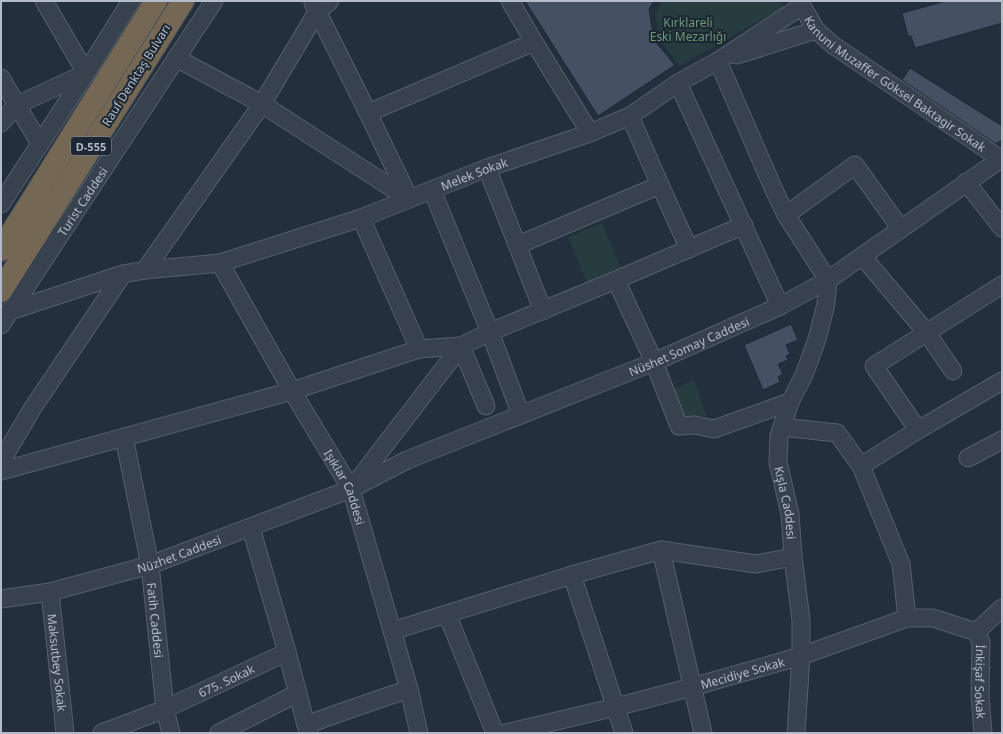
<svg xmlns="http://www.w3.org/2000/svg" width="1003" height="734" viewBox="0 0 1003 734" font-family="'Noto Sans',sans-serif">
<rect width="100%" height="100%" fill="#242f3e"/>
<!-- green -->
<path fill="#263c3f" d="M 661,1 L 780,1 L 785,7 L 679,66 L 663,44 L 655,16 Z
M 602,223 L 621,268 L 587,283 L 568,237 Z
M 694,380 L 706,415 L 686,420 L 672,389 Z"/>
<!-- building -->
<path fill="#455162" stroke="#1f2835" d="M 525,1 L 654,1 L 649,9 L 654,40 L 675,65 L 598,116 Z
M 946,1 L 1002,1 L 1002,23 L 915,48 L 911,36 L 908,36 L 902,13 Z
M 910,68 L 1002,126 L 1002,140 L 996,144 L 902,80 Z
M 791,324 L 798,340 L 786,345 L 790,354 L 786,356 L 788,360 L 778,364 L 783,374 L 778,377 L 780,382 L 763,390 L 744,345 Z"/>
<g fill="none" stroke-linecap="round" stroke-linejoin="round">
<!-- minor casing -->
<g stroke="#565f6c" stroke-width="19">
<g id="minor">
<path d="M 510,1 L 534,42 L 590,133"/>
<path id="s1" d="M 799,1 L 816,30 L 833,45 L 1002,160"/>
<path d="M 313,3 L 368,113 L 409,198"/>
<path d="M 737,55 L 816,30"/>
<path d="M 176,58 L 262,104 L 409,199"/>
<path id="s2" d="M 718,61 L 774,190 L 786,215 L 828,280 L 826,304 L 817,339 L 804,375 L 790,402 L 779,436 L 778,462 L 790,514 L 793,557 L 801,620 L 801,656 L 796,733"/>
<path d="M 1,78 L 40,144"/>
<path d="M 678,83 L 780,306"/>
<path d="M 368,113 L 534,42"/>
<path d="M 630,116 L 660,185 L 689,249"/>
<path d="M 1,123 L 17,105 L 86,73 L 44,1"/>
<path d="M 487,168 L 543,311"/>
<path d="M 966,182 L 1002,228"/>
<path d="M 432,190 L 490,332 L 521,415"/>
<path d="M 1,204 L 86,73 L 131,1"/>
<path d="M 786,215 L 855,165 L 901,229"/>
<path d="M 518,245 L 660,185"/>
<path d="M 862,256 L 927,333 L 953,371"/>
<path id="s3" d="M 220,263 L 292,391 L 351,489 L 409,689 L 419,733"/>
<path d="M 145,270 L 262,104 L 317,12 L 330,1"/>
<path d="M 616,280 L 654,362 L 679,426 L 695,425 L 714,429 L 790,402"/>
<path id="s4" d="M 10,311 L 123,274 L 145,270 L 220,263 L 361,218 L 487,168 L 590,133 L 630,116 L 678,83 L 718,61 L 802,6"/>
<path id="s5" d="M 1,325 L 214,1"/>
<path d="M 419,349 L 461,346 L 486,406"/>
<path d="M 782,427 L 837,433 L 861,466 L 901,564 L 907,618"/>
<path d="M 918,430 L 874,366 L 1002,285"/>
<path id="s6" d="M 124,437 L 150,565 L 165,709 L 171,733"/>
<path d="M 968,458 L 1002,440"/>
<path d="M 1,462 L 32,409 L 123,274"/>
<path d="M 861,466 L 918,430 L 1002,381"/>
<path d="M 1,471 L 292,391 L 419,349 L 361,218"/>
<path d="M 355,484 L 461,346 L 490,332 L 616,280 L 744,225"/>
<path d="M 251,528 L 287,652 L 306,725 L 309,733"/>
<path d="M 661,550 L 703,733"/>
<path d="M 572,575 L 624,733"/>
<path id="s7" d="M 50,592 L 65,733"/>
<path id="s8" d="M 1,599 L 50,592 L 150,565 L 351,489 L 407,460 L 654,362 L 780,306 L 828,280 L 1002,158"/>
<path d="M 447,614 L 495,733"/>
<path d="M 392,631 L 572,575 L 661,550 L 756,564 L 793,557"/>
<path id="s9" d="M 976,632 L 981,642 L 980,696 L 983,733"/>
<path d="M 976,632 L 1002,608"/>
<path d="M 306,725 L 339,713 L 409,689"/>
<path id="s10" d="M 102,733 L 165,709 L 287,652"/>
<path d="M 219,733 L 298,693"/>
<path id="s11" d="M 506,733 L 616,707 L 692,687 L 801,656 L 907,618 L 933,618 L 976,632"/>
</g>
</g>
<!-- highway casing -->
<g stroke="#434c59" stroke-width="24">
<path id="highway" d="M 1,250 L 156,1
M 1,291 L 183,1"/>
</g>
<!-- minor -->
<use href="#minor" stroke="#38414e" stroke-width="17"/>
<!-- highway -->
<use href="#highway" stroke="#746855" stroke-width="22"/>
</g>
<g text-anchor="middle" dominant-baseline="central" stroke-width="4" stroke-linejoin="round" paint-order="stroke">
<!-- shield labels -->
<rect fill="#1d2633" stroke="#878f9c" stroke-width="1" x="71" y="137" width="40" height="18" rx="3"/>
<g font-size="11" font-weight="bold" fill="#b4bcc9">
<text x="91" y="146">D-555</text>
</g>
<!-- park labels -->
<g font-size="12" fill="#6b9a76" stroke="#1d2633">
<text x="688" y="22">Kırklareli<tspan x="688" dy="14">Eski Mezarlığı</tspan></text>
</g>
<!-- street labels -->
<g font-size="12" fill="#b4bcc9" stroke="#1d2633">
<text transform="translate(136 75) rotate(-58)">Rauf Denktaş Bulvarı</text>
<text stroke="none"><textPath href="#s1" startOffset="129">Kanuni Muzaffer Göksel Baktagir Sokak</textPath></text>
<text stroke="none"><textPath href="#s4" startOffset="486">Melek Sokak</textPath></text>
<text stroke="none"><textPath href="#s5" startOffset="148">Turist Caddesi</textPath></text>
<text stroke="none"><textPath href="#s8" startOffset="735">Nüshet Somay Caddesi</textPath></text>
<text stroke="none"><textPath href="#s3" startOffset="257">Işıklar Caddesi</textPath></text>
<text stroke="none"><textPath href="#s2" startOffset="478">Kışla Caddesi</textPath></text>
<text stroke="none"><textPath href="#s8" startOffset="184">Nüzhet Caddesi</textPath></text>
<text stroke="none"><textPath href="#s6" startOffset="186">Fatih Caddesi</textPath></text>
<text stroke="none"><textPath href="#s7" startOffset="71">Maksutbey Sokak</textPath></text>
<text stroke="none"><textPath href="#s11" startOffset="244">Mecidiye Sokak</textPath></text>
<text stroke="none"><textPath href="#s10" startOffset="135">675. Sokak</textPath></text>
<text stroke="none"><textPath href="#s9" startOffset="51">İnkişaf Sokak</textPath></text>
</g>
</g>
<!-- border -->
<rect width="1003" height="734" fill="none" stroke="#b4bcc9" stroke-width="4"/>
</svg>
